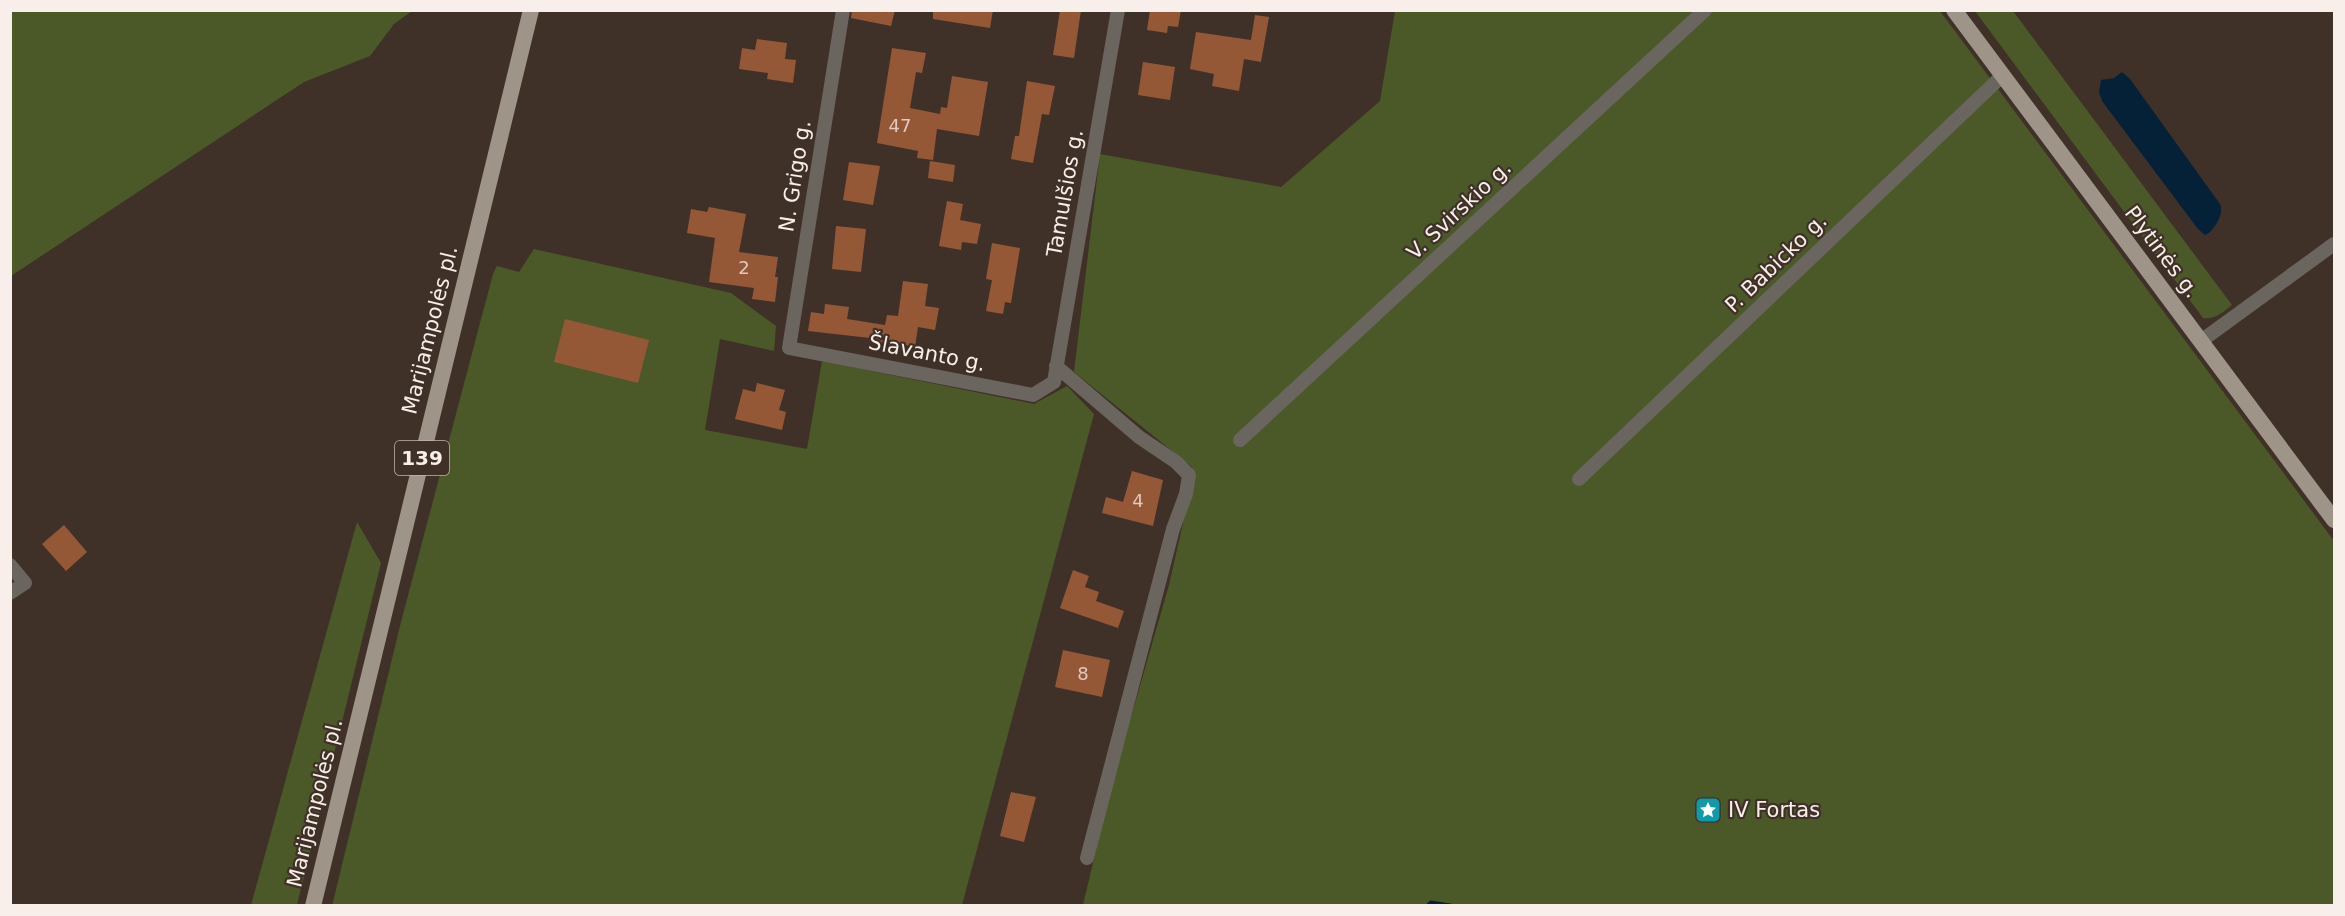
<svg xmlns="http://www.w3.org/2000/svg" width="2345" height="916" viewBox="0 0 2345 916" font-family="'DejaVu Sans',sans-serif">
<rect width="100%" height="100%" fill="#3f3128"/>
<!-- green -->
<path fill="#4b5929" d="M 11,10 L 412,10 L 412,11 L 394,24 L 370,56 L 304,82 L 11,276 Z
M 1395,11 L 1940,11 L 2334,541 L 2334,905 L 1083,905 L 1111,787 L 1169,585 L 1193,479 L 1192,467 L 1074,372 L 1100,154 L 1281,187 L 1380,101 Z
M 1975,11 L 2013,11 L 2232,305 C 2223,312 2215,320 2203,318 Z
M 534,249 L 731,293 L 776,326 L 774,351 L 720,339 L 705,430 L 807,449 L 822,361 L 1034,404 L 1067,386 L 1094,414 L 962,905 L 332,906 L 401,622 L 493,274 L 497,266 L 519,272 Z
M 357,522 L 381,563 L 297,905 L 251,905 Z"/>
<!-- water -->
<path fill="#042138" d="M 2122,72 L 2130,79 L 2220,204 C 2224,214 2216,226 2209,233 L 2205,235 L 2198,229 L 2102,101 L 2099,92 L 2101,80 L 2114,78 Z"/>
<g fill="none" stroke-linecap="round" stroke-linejoin="round">
<!-- stream -->
<path stroke="#042138" stroke-width="5" d="M 1428,906 L 1431,903 L 1450,906"/>
</g>
<!-- building -->
<path fill="#955837" d="M 852,10 L 895,10 L 891,26 L 851,18 Z
M 933,10 L 993,10 L 990,28 L 933,19 Z
M 1060,10 L 1081,10 L 1074,58 L 1053,55 Z
M 1150,10 L 1181,10 L 1178,27 L 1168,26 L 1167,33 L 1147,30 Z
M 1255,15 L 1269,17 L 1261,62 L 1244,59 L 1239,91 L 1212,86 L 1214,74 L 1190,69 L 1196,32 L 1251,40 Z
M 757,39 L 787,43 L 785,59 L 796,60 L 793,83 L 767,79 L 768,73 L 739,69 L 742,48 L 755,50 Z
M 892,48 L 926,53 L 922,73 L 916,72 L 910,108 L 940,114 L 941,107 L 947,108 L 952,76 L 988,82 L 979,136 L 937,129 L 933,160 L 917,158 L 918,151 L 877,143 Z
M 1143,62 L 1175,67 L 1170,100 L 1138,95 Z
M 1027,81 L 1055,86 L 1049,115 L 1042,114 L 1033,163 L 1011,159 L 1015,136 L 1019,136 Z
M 930,161 L 955,165 L 953,182 L 928,178 Z
M 849,162 L 880,166 L 873,205 L 843,200 Z
M 947,201 L 963,204 L 960,220 L 981,224 L 977,244 L 962,242 L 961,250 L 939,246 Z
M 709,207 L 746,214 L 739,252 L 778,257 L 775,277 L 778,277 L 775,302 L 752,299 L 754,288 L 709,282 L 715,238 L 687,233 L 691,209 L 707,212 Z
M 836,226 L 866,229 L 861,272 L 832,269 Z
M 992,243 L 1020,248 L 1011,303 L 1005,302 L 1003,314 L 986,311 L 992,280 L 986,279 Z
M 903,281 L 928,284 L 925,306 L 939,308 L 935,330 L 918,327 L 915,347 L 905,345 L 904,348 L 870,342 L 870,338 L 808,331 L 811,312 L 824,314 L 825,304 L 849,307 L 847,319 L 885,325 L 887,315 L 898,316 Z
M 565,319 L 649,340 L 638,383 L 554,362 Z
M 757,383 L 785,390 L 779,410 L 786,412 L 782,430 L 735,419 L 743,389 L 755,392 Z
M 1132,471 L 1163,480 L 1153,526 L 1102,513 L 1106,497 L 1123,502 Z
M 64,525 L 87,552 L 66,571 L 42,544 Z
M 1073,570 L 1089,576 L 1085,587 L 1099,592 L 1096,601 L 1124,611 L 1118,628 L 1060,608 Z
M 1063,650 L 1110,660 L 1102,697 L 1055,687 Z
M 1011,792 L 1036,797 L 1024,842 L 1000,836 Z"/>
<g fill="none" stroke-linecap="round" stroke-linejoin="round">
<!-- minor -->
<path stroke="#6a655f" stroke-width="14" d="M 843,10 L 789,348 L 1033,395 L 1054,382 L 1118,10
M 2201,341 L 2334,244
M 1056,366 L 1139,437 L 1176,462 L 1189,475 L 1186,494 L 1173,529 L 1087,858
M 1240,440 L 1705,10
M 1579,479 L 2002,76
M 10,565 L 25,583 L 10,593"/>
<!-- primary -->
<path stroke="#9e9488" stroke-width="16" d="M 1954,10 L 2334,520
M 313,906 L 531,10"/>
</g>
<!-- icons -->
<defs>
<g id="sight-square" transform="scale(1.35)"><rect x="-9" y="-9" width="18" height="18" rx="4" fill="#0f9aa8" stroke="#3f3128"/><path d="M0-6L1.8-2.2L6-1.7L2.9 1.2L3.7 5.4L0 3.3L-3.7 5.4L-2.9 1.2L-6-1.7L-1.8-2.2Z" fill="#fff"/></g>
</defs>
<g fill-rule="evenodd">
<use href="#sight-square" x="1708" y="810"/>
</g>
<g text-anchor="middle" dominant-baseline="central" stroke-width="4.5" stroke-linejoin="round" paint-order="stroke">
<!-- number labels -->
<g font-size="18" fill="#e0c9bd">
<text x="900" y="125">47</text>
<text x="744" y="267">2</text>
<text x="1138" y="500">4</text>
<text x="1083" y="673">8</text>
</g>
<!-- shield labels -->
<rect fill="#3f3128" stroke="#c1b6b0" stroke-width="1.5" x="395" y="441" width="54" height="34" rx="4.5"/>
<g font-size="20" font-weight="bold" fill="#f9efea">
<text x="422" y="458">139</text>
</g>
<!-- street labels -->
<g font-size="21" fill="#f9efea" stroke="#3f3128">
<text transform="translate(795 176) rotate(-81)">N. Grigo g.</text>
<text transform="translate(1065 193) rotate(-80)">Tamulšios g.</text>
<text transform="translate(1459 210) rotate(-43)">V. Svirskio g.</text>
<text transform="translate(2162 252) rotate(53)">Plytinės g.</text>
<text transform="translate(1776 263) rotate(-44)">P. Babicko g.</text>
<text transform="translate(430 330) rotate(-76)">Marijampolės pl.</text>
<text transform="translate(927 353) rotate(11)">Šlavanto g.</text>
<text transform="translate(315 803) rotate(-76)">Marijampolės pl.</text>
</g>
<!-- poi labels -->
<g font-size="21" fill="#f9efea" stroke="#3f3128" text-anchor="start">
<text x="1728" y="810">IV Fortas</text>
</g>
</g>
<!-- border -->
<rect width="2345" height="916" fill="none" stroke="#f9efea" stroke-width="24"/>
</svg>
